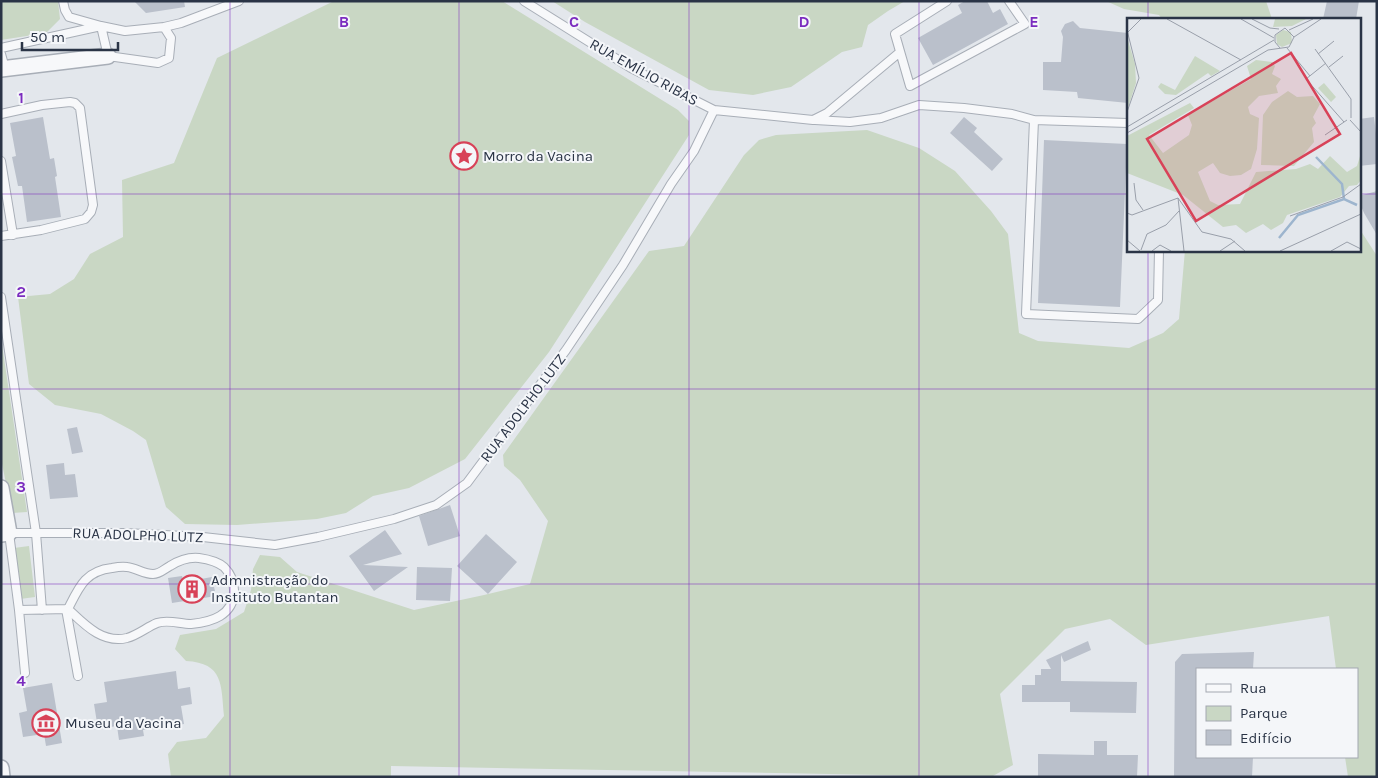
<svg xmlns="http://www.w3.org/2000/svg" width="1378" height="778" viewBox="0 0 1378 778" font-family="Karla,sans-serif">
<rect width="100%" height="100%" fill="#e3e7ec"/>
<!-- green -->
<path fill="#c9d7c4" d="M 1,1 L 58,1 L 60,19 L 46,33 L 1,40 Z
M 334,1 L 502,1 L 678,110 L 689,121 L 689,135 L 549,352 L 465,459 L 409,488 L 373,496 L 346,513 L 317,519 L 237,525 L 185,524 L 166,507 L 146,440 L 133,431 L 101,414 L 55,405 L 29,384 L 18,297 L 50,294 L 74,279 L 90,254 L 123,237 L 122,180 L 174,163 L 217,58 Z
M 552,1 L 905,1 L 888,11 L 868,25 L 862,47 L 842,52 L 791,87 L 753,95 L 709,90 L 585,22 Z
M 1106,1 L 1266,1 L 1272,19 L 1162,19 L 1159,15 L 1124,9 Z
M 867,130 L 919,148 L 955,171 L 991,211 L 1008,234 L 1019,333 L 1038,341 L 1129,348 L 1163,333 L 1179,319 L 1185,250 L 1359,250 L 1359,228 L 1377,256 L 1377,777 L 1348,777 L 1345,757 L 1357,757 L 1357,669 L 1336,669 L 1329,616 L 1146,645 L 1110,619 L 1065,629 L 1000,694 L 1013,765 L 991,777 L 391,766 L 391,777 L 171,777 L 168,754 L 177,742 L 206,738 L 224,716 C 221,685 224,663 186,661 L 175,649 L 180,635 L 216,629 L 244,612 L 251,590 L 253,569 L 260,555 L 280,557 L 297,572 L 414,610 L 484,595 L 530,584 L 548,521 L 520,480 L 504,466 L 503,455 L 649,251 L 684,246 L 744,155 L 759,140 L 776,135 Z
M 1,338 L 27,512 L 12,513 L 1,459 Z
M 29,546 L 35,597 L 20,599 L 14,548 Z"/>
<!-- building -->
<path fill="#bac0cb" d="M 134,1 L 184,1 L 185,7 L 146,13 Z
M 965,1 L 987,1 L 993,13 L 1000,9 L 1008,24 L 933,65 L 918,38 L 962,13 L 958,5 Z
M 1327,1 L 1359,1 L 1356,19 L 1323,19 Z
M 1073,21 L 1080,28 L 1128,33 L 1128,103 L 1078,98 L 1077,92 L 1043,90 L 1043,62 L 1061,62 L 1063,37 L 1061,31 L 1065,24 Z
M 43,117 L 50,159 L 54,158 L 57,176 L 55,177 L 61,217 L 27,222 L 22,186 L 18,186 L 12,157 L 16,156 L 10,123 Z
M 964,117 L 977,128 L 974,132 L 1003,159 L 992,171 L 950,133 Z
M 1374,117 L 1377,142 L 1377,164 L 1359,166 L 1359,119 Z
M 1044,140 L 1127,144 L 1120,307 L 1038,303 Z
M 1377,191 L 1377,235 L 1364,213 L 1359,201 L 1359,196 Z
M 77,427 L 83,452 L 72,454 L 67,429 Z
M 64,463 L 65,475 L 75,474 L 78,497 L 50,499 L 46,465 Z
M 450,505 L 460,536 L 428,546 L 419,516 Z
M 385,530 L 402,554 L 363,565 L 408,567 L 374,591 L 349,556 Z
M 486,534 L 517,562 L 488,594 L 457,566 Z
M 417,567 L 452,568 L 450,601 L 416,600 Z
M 182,576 L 184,582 L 212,577 L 216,596 L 172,603 L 168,578 Z
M 1088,641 L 1091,650 L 1064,662 L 1061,655 L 1061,681 L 1137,682 L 1136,713 L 1070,712 L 1070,702 L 1022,702 L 1022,685 L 1035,685 L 1035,675 L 1041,675 L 1041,669 L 1051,669 L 1046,660 Z
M 1254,652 L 1253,669 L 1197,669 L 1197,757 L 1253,757 L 1252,777 L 1174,777 L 1175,662 L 1182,654 Z
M 176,671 L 178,689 L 190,687 L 192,704 L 181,706 L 184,724 L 143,730 L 144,736 L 119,740 L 117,726 L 98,729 L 94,704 L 107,702 L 104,682 Z
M 52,683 L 62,743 L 46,746 L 44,734 L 23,737 L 19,713 L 27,711 L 23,688 Z
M 1094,741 L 1107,741 L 1107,755 L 1138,755 L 1137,777 L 1038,777 L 1038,754 L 1094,755 Z"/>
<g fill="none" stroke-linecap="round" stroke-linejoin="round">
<!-- service casing -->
<g stroke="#a8aeb7" stroke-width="10">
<path id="service" d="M 524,1 L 631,68 L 714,110
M 947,1 L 895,34 L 910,86 L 1025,24 L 1009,1
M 164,27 L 181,23 L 239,1
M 1,48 L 101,26 L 125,31 L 164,27 L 171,38 L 169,58 L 158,63 L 108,56 L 101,26 L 69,17 L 65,10 L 63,1
M 1,54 L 5,68
M 1,114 L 42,105 L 70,102 L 75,103 L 80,108 L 93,205 L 91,212 L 85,219 L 41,230 L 1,236
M 815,120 L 850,122 L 881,118 L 919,105 L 964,108 L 1012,114 L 1034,120 L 1128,123
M 1034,120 L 1026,314 L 1138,319 L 1158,300 L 1159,250
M 1,161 L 13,235
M 1,297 L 36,533 L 42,610
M 66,609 L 78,676
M 19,610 L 68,609 C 84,624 102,644 127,638 C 138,635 147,627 157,623 C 168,619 180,624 191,624 C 201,623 212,621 220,616 C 238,605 238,581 224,567 C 218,562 206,559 199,558 C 189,557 178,561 170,566 C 164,569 160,574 153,574 C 144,574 136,568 127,567 C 122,566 117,567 112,568 C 85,571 79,587 68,609
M 25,673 L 19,610 L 9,533 L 125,533 L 203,537 L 275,545 L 318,537 L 394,519 L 436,505 L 467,483 L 566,350 L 623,265 L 671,184 L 694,151 L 714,110 L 813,120 L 827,113 L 900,52"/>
</g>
<!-- minor casing -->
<g stroke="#a8aeb7" stroke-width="18">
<path id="minor" d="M 1,69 L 108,56
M 1,488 L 9,533 L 1,534
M 1,768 L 2,777"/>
</g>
<!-- service -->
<use href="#service" stroke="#f7f8fa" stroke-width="8"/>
<!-- minor -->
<use href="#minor" stroke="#f7f8fa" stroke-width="15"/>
</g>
<!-- grid -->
<path fill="none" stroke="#7b2cbf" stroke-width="1" stroke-opacity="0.55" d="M 230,1 L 230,777M 459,1 L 459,777M 689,1 L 689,777M 919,1 L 919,777M 1148,1 L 1148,19M 1,194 L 1128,194M 1359,194 L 1377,194M 1148,250 L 1148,777M 1,389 L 1377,389M 1,584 L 1377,584"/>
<!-- icons -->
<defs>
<g id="sight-ring" transform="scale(1.4375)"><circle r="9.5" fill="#f4f6f9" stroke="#d84258" stroke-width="1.5"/><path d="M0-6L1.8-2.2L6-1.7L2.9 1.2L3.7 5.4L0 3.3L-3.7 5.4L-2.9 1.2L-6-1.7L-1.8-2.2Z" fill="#d84258"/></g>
<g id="building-ring" transform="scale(1.4375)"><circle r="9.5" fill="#f4f6f9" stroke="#d84258" stroke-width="1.5"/><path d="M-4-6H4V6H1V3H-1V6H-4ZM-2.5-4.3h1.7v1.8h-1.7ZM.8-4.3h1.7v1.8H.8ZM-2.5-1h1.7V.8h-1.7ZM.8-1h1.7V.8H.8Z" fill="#d84258"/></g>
<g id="museum-ring" transform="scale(1.4375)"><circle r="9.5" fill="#f4f6f9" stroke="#d84258" stroke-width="1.5"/><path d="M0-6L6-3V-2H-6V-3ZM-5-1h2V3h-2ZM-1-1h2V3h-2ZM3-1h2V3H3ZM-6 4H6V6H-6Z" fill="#d84258"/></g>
</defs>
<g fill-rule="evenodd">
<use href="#sight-ring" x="464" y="156"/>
<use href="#building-ring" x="192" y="589"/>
<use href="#museum-ring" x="46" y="723"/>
</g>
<g text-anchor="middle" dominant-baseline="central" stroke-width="4" stroke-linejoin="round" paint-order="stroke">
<!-- street labels -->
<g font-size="15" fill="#2a3446" stroke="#f4f6f9">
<text transform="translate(644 72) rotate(29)">RUA EMÍLIO RIBAS</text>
<text transform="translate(523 408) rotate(-53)">RUA ADOLPHO LUTZ</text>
<text transform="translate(138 535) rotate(2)">RUA ADOLPHO LUTZ</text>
</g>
<!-- poi labels -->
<g font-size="15" fill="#2a3446" stroke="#f4f6f9" text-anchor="start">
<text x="483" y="156">Morro da Vacina</text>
<text x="211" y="580">Admnistração do<tspan x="211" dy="17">Instituto Butantan</tspan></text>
<text x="65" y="723">Museu da Vacina</text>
</g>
</g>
<!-- overview -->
<g transform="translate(1127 18)">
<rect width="234" height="234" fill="#e3e7ec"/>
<path d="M 148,1 L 179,1 L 165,8 L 146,9 ZM 156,12 L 164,14 L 165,25 L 155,29 L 150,26 L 149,17 ZM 0,19 L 8,46 L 9,65 L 0,93 ZM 68,38 L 93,53 L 84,58 L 81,55 L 49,77 L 38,76 L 31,69 L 34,65 L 48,72 ZM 129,42 L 145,44 L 148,48 L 145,56 L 154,61 L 149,68 L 151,75 L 132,78 L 121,89 L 123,96 L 132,100 L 130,131 L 124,151 L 114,157 L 103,158 L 93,155 L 86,145 L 71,154 L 83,183 L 91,187 L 113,186 L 129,154 L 169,151 L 183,146 L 191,151 L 203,138 L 220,154 L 230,148 L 234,135 L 234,162 L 230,167 L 222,168 L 213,179 L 160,197 L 156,205 L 144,212 L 136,206 L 119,215 L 109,207 L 96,209 L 56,177 L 0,155 L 0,118 L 63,85 L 67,90 L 22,117 L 36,135 L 62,117 L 65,107 L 61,97 L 124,61 L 120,48 ZM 197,65 L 209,79 L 204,84 L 191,70 ZM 161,73 L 170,79 L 186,78 L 193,86 L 186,99 L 189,105 L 185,110 L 187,124 L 167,148 L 134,147 L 136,97 L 145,84 Z" fill="#c9d7c4"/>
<path fill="none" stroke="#9db5ce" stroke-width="2.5" d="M 189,139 L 215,166 L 217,181M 152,220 L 171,197 L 217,181 L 230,187"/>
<path fill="none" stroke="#999faa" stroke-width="1" d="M 40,1 L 114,42M 114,1 L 147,20M 125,1 L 143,10 L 152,11M 0,12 L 12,60 L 0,94M 162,12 L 186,1M 1,14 L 14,1M 167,19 L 194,1M 160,30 L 183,58M 188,31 L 224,81 L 224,100M 191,36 L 207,23M 199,45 L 179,61 L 217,104M 202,49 L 216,38M 223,102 L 234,114M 0,109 L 147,22M 0,115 L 141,32 L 162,29 L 167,19 L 158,10 L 148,17 L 148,24 L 153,30M 198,117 L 220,102M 7,165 L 9,182 L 16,192M 51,180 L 75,214 L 104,221 L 118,233M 51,180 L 57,233M 0,195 L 5,197 L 51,180M 163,198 L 216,179 L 234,166M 0,222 L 13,233M 14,232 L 20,216 L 39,207 L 52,193M 25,233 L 33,227 L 44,233M 93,233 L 108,223M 153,233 L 234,196M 204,233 L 220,224 L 234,231"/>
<path fill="#d84258" fill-opacity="0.15" stroke="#d84258" stroke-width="2.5" d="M 164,35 L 213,116 L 69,203 L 20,121 Z"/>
<rect width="234" height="234" fill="none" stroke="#2a3446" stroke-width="2.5"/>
</g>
<g font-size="16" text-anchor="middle" font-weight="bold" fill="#7b2cbf" stroke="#f4f6f9" stroke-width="4" stroke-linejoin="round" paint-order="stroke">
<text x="344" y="27">B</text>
<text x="574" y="27">C</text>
<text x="804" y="27">D</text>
<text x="1034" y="27">E</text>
<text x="21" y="103">1</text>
<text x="21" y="297">2</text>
<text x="21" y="492">3</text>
<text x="21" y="686">4</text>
</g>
<!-- border -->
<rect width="1378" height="778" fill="none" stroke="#2a3446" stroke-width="5"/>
<!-- legend -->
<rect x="1196" y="668" width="162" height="90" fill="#f4f6f9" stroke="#a3a8b1"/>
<rect x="1206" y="684" width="25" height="8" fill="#f7f8fa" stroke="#a3a8b1"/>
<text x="1240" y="693" font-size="15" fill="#2a3446">Rua</text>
<rect x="1206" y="706" width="25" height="15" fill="#c9d7c4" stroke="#a3a8b1"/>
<text x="1240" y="718" font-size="15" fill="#2a3446">Parque</text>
<rect x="1206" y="730" width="25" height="15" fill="#bac0cb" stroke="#a3a8b1"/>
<text x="1240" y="743" font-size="15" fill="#2a3446">Edifício</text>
<!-- scale -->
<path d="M22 42v8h96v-8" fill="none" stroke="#2a3446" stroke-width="2.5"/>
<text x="30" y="42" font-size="15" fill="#2a3446" stroke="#f4f6f9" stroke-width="4" paint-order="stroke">50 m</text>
</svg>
